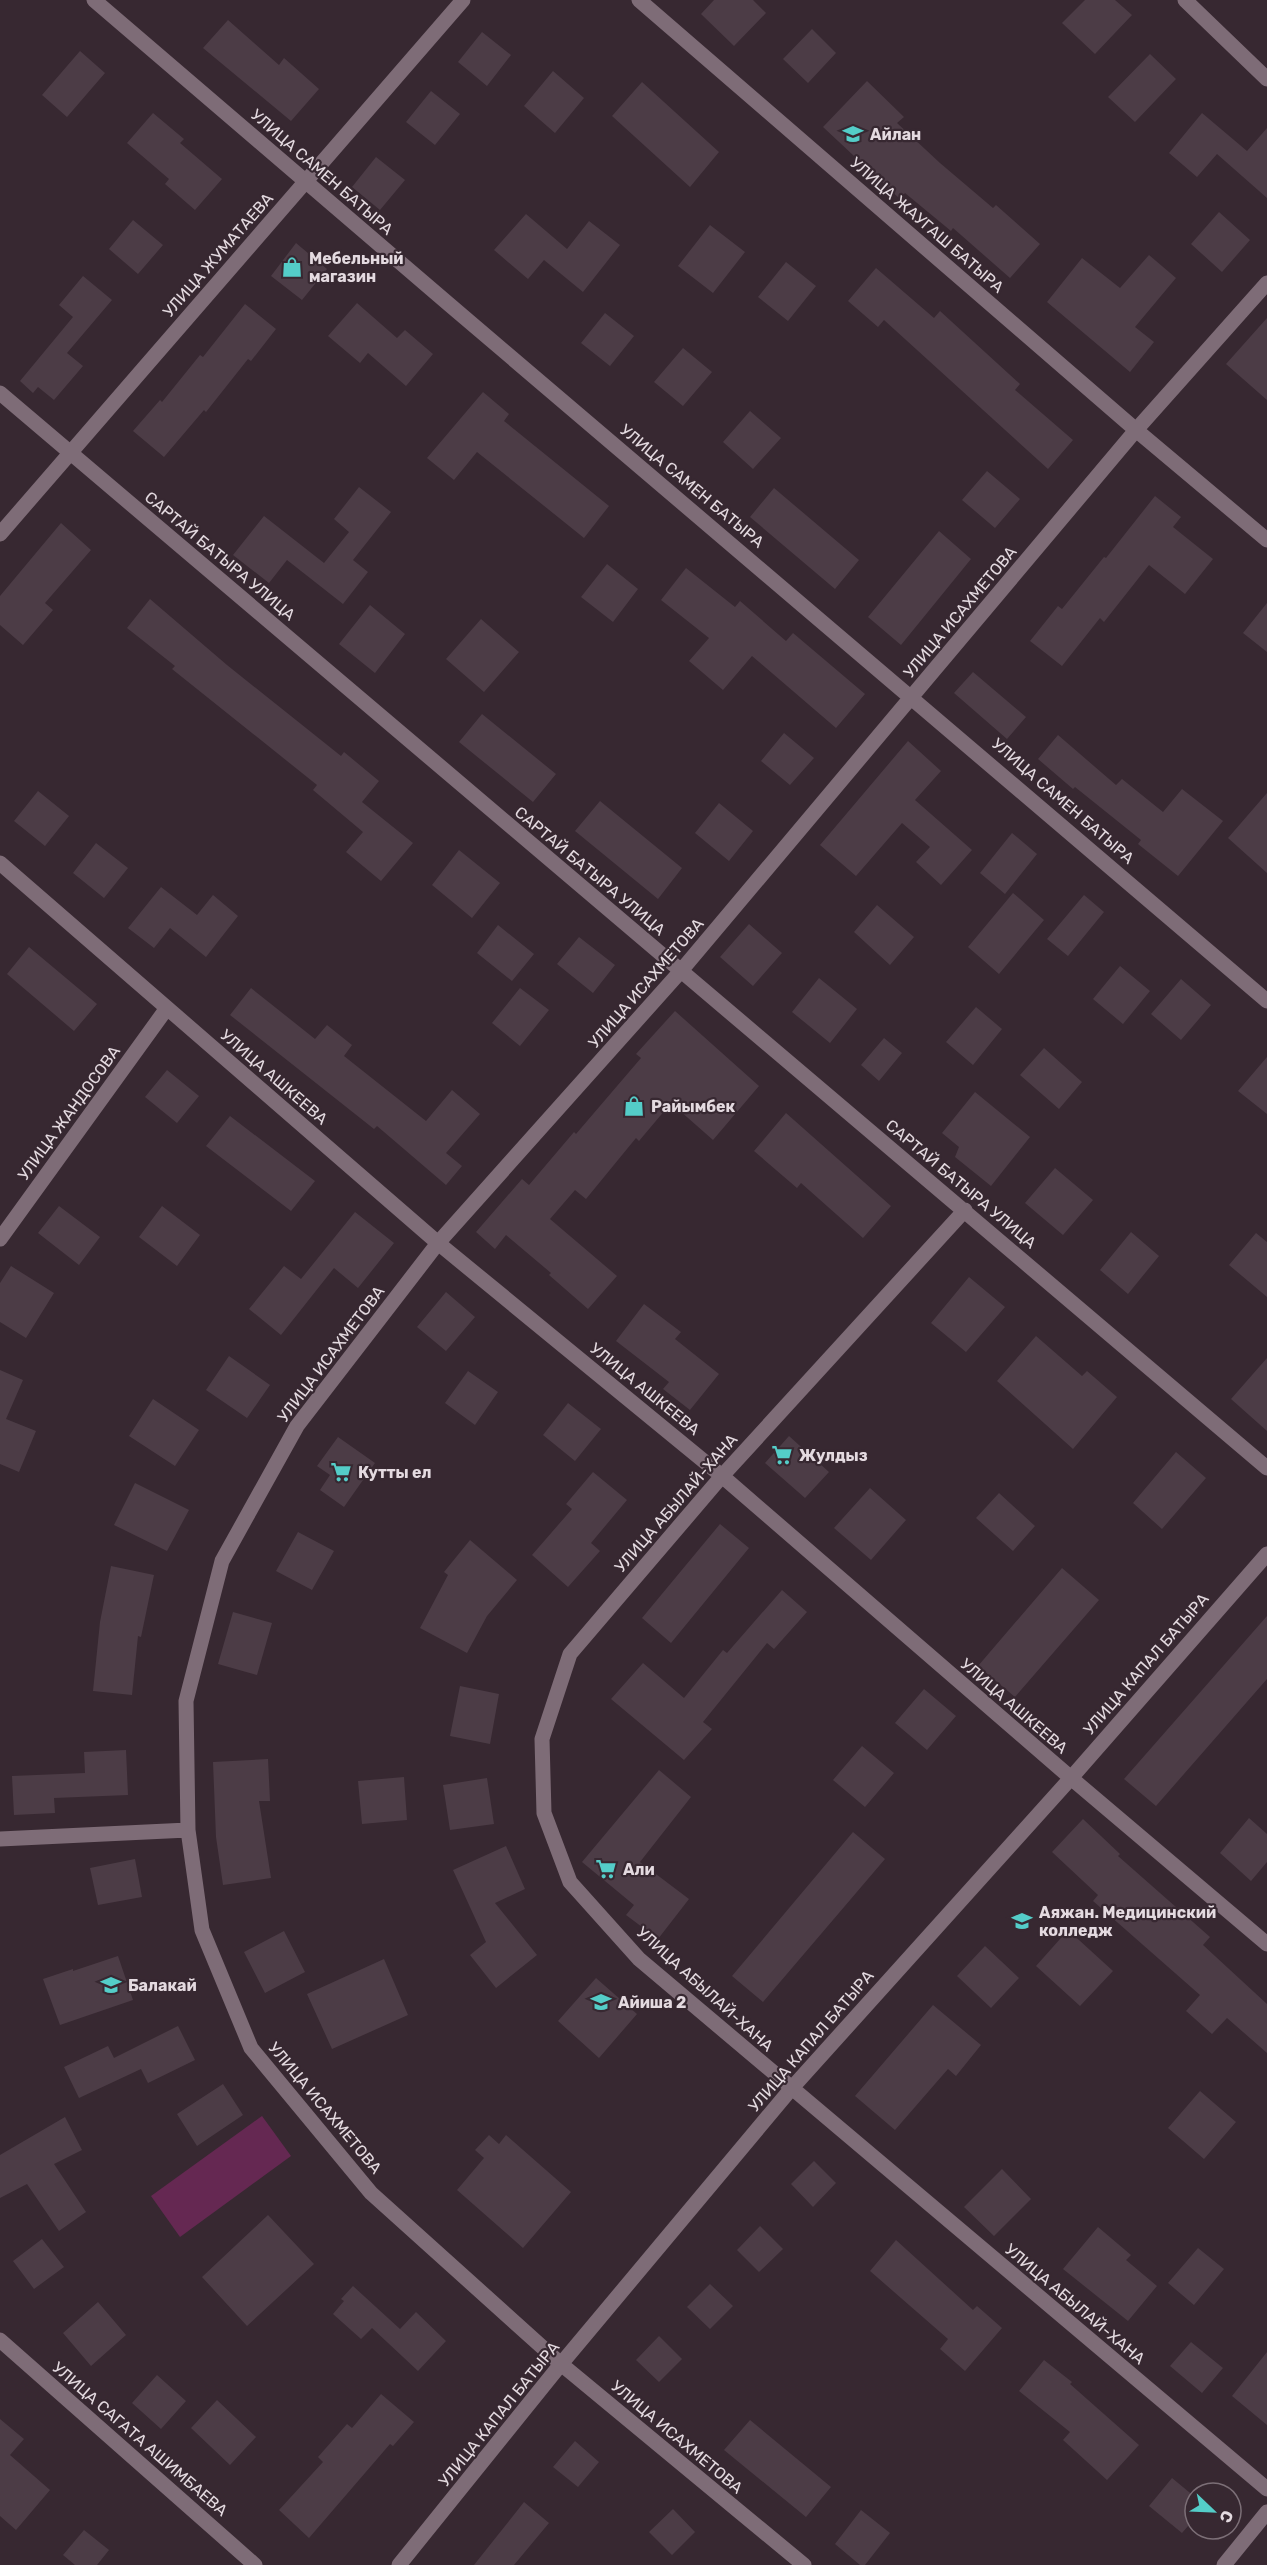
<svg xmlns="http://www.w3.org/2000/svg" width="1267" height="2565" viewBox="0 0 1267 2565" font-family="Rubik,sans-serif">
<rect width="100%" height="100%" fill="#372831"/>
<!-- green -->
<path fill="#652852" d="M 262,2116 L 291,2156 L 180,2237 L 151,2196 Z"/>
<!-- building -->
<path fill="#4c3c46" d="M 714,0 L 753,0 L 766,13 L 734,46 L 701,14 Z
M 1085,0 L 1115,0 L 1132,15 L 1095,54 L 1062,23 Z
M 228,20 L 279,65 L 284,58 L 319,89 L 291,121 L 203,48 Z
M 812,29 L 836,53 L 808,83 L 783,59 Z
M 482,32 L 511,55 L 487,86 L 458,62 Z
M 80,51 L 105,73 L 67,117 L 42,95 Z
M 1150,54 L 1176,79 L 1135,122 L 1108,97 Z
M 553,71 L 584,98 L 555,133 L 524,106 Z
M 867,81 L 904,117 L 897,123 L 940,163 L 993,208 L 996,205 L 1040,244 L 1010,278 L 953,228 L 951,231 L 905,193 L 900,199 L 823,127 Z
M 642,82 L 719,152 L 690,187 L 612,116 Z
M 431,91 L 460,114 L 435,145 L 406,122 Z
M 153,113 L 184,139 L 180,143 L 222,179 L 195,210 L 165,184 L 169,179 L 127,143 Z
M 1202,113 L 1247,151 L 1267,128 L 1267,198 L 1217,154 L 1197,177 L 1169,153 Z
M 376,157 L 405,180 L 380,210 L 352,187 Z
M 1219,212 L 1250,240 L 1222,272 L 1191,244 Z
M 526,214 L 567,249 L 589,221 L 620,245 L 583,292 L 544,260 L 528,279 L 494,250 Z
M 133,220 L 163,245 L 138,274 L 109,249 Z
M 710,225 L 745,252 L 713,293 L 678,266 Z
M 296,243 L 327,269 L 302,300 L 271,276 Z
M 1149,255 L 1176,278 L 1135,327 L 1154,342 L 1130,372 L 1047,302 L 1082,258 L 1120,288 Z
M 786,262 L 816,286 L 788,321 L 758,297 Z
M 876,268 L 934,318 L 940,311 L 1020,384 L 1015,390 L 1073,440 L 1048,469 L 884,320 L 878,327 L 848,301 Z
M 83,276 L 112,300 L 67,353 L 83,366 L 54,400 L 38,387 L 33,393 L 20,381 L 73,317 L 59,305 Z
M 357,303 L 397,338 L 405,330 L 433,354 L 406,386 L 368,353 L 360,363 L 328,336 Z
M 245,304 L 276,329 L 251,361 L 248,359 L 206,412 L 204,410 L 164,457 L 133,431 L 160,400 L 162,402 L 200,355 L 203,357 Z
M 605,313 L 634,336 L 610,366 L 581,343 Z
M 1267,318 L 1267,400 L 1226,364 Z
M 683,348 L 712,372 L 683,406 L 654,382 Z
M 483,392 L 509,414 L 504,421 L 609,506 L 584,538 L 477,452 L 454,480 L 427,458 Z
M 750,411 L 781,438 L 753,469 L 723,442 Z
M 987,471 L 1020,499 L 995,528 L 962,500 Z
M 359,487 L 391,512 L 353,560 L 368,572 L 343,604 L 287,560 L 269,583 L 233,555 L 264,516 L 324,563 L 349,532 L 334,519 Z
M 774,488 L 859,560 L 835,589 L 750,517 Z
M 1155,496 L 1181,517 L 1173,527 L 1213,559 L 1185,594 L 1149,565 L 1104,622 L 1100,618 L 1062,666 L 1030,641 L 1058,606 L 1062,609 L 1104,557 L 1106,558 Z
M 61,523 L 91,550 L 45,603 L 53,610 L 23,645 L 0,625 L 0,596 Z
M 939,531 L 971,559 L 901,645 L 868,617 Z
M 607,564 L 638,589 L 613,622 L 581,597 Z
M 686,568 L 735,607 L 740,601 L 786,641 L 793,633 L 865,694 L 836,728 L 752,656 L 723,690 L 689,661 L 709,638 L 661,600 Z
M 150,599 L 227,665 L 341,756 L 344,752 L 379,781 L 362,802 L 413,843 L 381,881 L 346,852 L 363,832 L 313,790 L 317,785 L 172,669 L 175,666 L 127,628 Z
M 1267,603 L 1267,652 L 1243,633 Z
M 370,605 L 405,634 L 375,673 L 339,644 Z
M 481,619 L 519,652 L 484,692 L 446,659 Z
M 973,672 L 1026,717 L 1007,739 L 954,693 Z
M 482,714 L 556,774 L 533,802 L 459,742 Z
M 784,733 L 814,758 L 790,785 L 761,761 Z
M 1058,735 L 1116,785 L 1122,779 L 1163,812 L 1182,789 L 1223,821 L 1178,876 L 1138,844 L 1141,840 L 1075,787 L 1073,789 L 1038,759 Z
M 908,741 L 941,771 L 915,800 L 972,850 L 941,885 L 916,862 L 930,847 L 902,823 L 856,876 L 820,845 Z
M 38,791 L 69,816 L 45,846 L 14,821 Z
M 1267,793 L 1267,873 L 1228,838 Z
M 600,801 L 682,868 L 658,899 L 575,831 Z
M 719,803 L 753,831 L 729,861 L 695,833 Z
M 1012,833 L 1037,854 L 1005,894 L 980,873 Z
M 96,843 L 128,868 L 104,898 L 73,873 Z
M 459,850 L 500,883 L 472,918 L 432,885 Z
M 161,887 L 197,915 L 213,895 L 238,916 L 206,957 L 170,928 L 154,948 L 128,928 Z
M 1013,893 L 1044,920 L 999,974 L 968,947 Z
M 1084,895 L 1104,912 L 1068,956 L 1047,939 Z
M 877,905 L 914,937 L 890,965 L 854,932 Z
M 749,924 L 782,953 L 753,986 L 720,957 Z
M 498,925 L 534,954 L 512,981 L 477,953 Z
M 579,937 L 615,965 L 593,993 L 557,964 Z
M 29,947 L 97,1004 L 74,1031 L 7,974 Z
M 1120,966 L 1150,991 L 1123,1024 L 1093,999 Z
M 819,978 L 857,1009 L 830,1043 L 792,1012 Z
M 1181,979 L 1211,1005 L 1181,1040 L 1151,1014 Z
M 251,988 L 315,1039 L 327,1025 L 352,1045 L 344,1056 L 426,1121 L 452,1090 L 480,1114 L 446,1153 L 462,1166 L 446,1185 L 377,1126 L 374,1129 L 230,1015 Z
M 520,988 L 549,1010 L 520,1046 L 492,1023 Z
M 976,1007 L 1002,1029 L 973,1065 L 946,1042 Z
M 675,1011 L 759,1086 L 713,1140 L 671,1103 L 639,1141 L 636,1138 L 586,1199 L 575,1190 L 550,1219 L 617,1276 L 588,1309 L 549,1275 L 551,1273 L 506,1235 L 495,1249 L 476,1232 L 522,1179 L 529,1185 L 574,1132 L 576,1134 L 641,1058 L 636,1054 Z
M 884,1038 L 902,1053 L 879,1081 L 861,1065 Z
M 1044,1048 L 1082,1082 L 1059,1109 L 1020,1075 Z
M 1267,1057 L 1267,1114 L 1238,1091 Z
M 167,1070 L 199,1096 L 177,1123 L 145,1097 Z
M 975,1092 L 1030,1137 L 991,1186 L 955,1157 L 959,1147 L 942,1133 Z
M 786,1113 L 891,1206 L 863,1238 L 801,1183 L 797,1188 L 754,1151 Z
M 230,1116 L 315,1181 L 291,1211 L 206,1146 Z
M 1055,1168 L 1093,1200 L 1063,1235 L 1025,1203 Z
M 59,1206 L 100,1237 L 79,1265 L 38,1233 Z
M 162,1206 L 200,1235 L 177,1266 L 139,1237 Z
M 355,1212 L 394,1243 L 358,1288 L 334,1268 L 281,1335 L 249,1309 L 284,1266 L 301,1279 Z
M 1131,1232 L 1159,1256 L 1128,1294 L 1100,1270 Z
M 1256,1233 L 1267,1242 L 1267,1297 L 1229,1265 Z
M 11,1266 L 54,1293 L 26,1338 L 0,1322 L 0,1283 Z
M 969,1277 L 1005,1307 L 966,1352 L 931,1323 Z
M 446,1292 L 475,1317 L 446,1351 L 417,1327 Z
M 644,1304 L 681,1332 L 675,1339 L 719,1374 L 690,1410 L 663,1389 L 669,1382 L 616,1341 Z
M 1036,1336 L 1082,1376 L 1087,1371 L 1117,1397 L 1073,1449 L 997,1381 Z
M 229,1356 L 270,1385 L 247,1418 L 206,1390 Z
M 1267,1358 L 1267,1431 L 1231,1399 Z
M 0,1370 L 23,1380 L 6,1419 L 36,1431 L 19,1472 L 0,1464 Z
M 468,1371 L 498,1392 L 475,1425 L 445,1403 Z
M 153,1399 L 199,1430 L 175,1466 L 129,1436 Z
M 568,1403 L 601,1429 L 575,1461 L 543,1435 Z
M 789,1436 L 829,1472 L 805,1498 L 765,1463 Z
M 338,1437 L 375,1463 L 344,1507 L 320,1490 L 330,1475 L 317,1466 Z
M 1176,1452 L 1206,1478 L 1162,1529 L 1133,1503 Z
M 593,1472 L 627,1500 L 591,1543 L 600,1551 L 568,1587 L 532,1555 L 572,1509 L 566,1504 Z
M 135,1483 L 189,1510 L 167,1551 L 114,1525 Z
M 870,1488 L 906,1520 L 871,1560 L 834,1528 Z
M 999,1493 L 1035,1526 L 1013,1551 L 976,1518 Z
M 720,1524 L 749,1548 L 671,1643 L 642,1618 Z
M 298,1532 L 334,1551 L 312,1590 L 276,1571 Z
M 470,1540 L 517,1580 L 487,1616 L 467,1653 L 420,1628 L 448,1575 L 444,1572 Z
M 111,1566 L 154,1575 L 141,1637 L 138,1636 L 132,1695 L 93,1691 L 100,1622 Z
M 1062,1568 L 1099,1600 L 1015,1697 L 978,1666 Z
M 782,1590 L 807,1612 L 774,1649 L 767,1643 L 703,1722 L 712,1729 L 684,1760 L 611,1699 L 643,1663 L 684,1698 L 723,1650 L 727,1653 Z
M 233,1612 L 272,1623 L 257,1675 L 218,1664 Z
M 1267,1616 L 1267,1679 L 1156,1806 L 1124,1779 Z
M 460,1686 L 499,1694 L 490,1744 L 450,1736 Z
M 924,1689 L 956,1716 L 927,1750 L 895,1723 Z
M 862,1746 L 894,1773 L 865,1807 L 833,1780 Z
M 126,1750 L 128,1795 L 54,1798 L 55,1813 L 14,1815 L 12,1776 L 85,1773 L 84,1752 Z
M 268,1759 L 270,1801 L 259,1801 L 271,1878 L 223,1885 L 216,1837 L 213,1762 Z
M 659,1770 L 691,1797 L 640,1862 L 689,1899 L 658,1939 L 626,1915 L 634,1905 L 582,1862 Z
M 404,1777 L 407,1820 L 362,1824 L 358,1781 Z
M 487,1778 L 494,1824 L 450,1830 L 443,1785 Z
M 1249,1818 L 1267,1834 L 1267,1862 L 1251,1881 L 1220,1853 Z
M 1083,1819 L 1120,1854 L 1118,1856 L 1210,1937 L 1203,1945 L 1267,2004 L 1267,2053 L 1227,2018 L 1212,2034 L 1186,2011 L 1200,1995 L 1093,1901 L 1098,1895 L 1052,1852 Z
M 853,1832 L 885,1859 L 763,2002 L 732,1976 Z
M 506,1846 L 525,1889 L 495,1903 L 537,1955 L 496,1988 L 470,1955 L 486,1942 L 453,1870 Z
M 135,1859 L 142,1897 L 98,1905 L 90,1868 Z
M 1068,1930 L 1113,1971 L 1080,2006 L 1036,1966 Z
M 284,1931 L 305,1972 L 265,1993 L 244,1952 Z
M 985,1946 L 1019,1978 L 991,2008 L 957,1976 Z
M 118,1956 L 133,2000 L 60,2025 L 43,1979 L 73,1969 L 73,1971 Z
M 384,1959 L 408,2015 L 332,2049 L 307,1994 Z
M 596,1978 L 637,2014 L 599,2058 L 558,2021 Z
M 933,2005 L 981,2045 L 956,2076 L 948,2069 L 895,2130 L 855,2096 Z
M 178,2026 L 195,2060 L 148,2083 L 141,2069 L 79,2098 L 64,2067 L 108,2046 L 114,2058 Z
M 223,2084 L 243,2115 L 197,2146 L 177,2114 Z
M 1200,2091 L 1236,2122 L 1204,2159 L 1168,2128 Z
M 65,2117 L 82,2150 L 54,2164 L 86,2212 L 59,2231 L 27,2184 L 0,2198 L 0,2155 Z
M 489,2135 L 499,2144 L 506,2135 L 571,2192 L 523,2248 L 457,2190 L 484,2158 L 475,2150 Z
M 814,2161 L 836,2183 L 813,2207 L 791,2184 Z
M 1002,2169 L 1031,2199 L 994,2236 L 964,2207 Z
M 268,2215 L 314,2264 L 247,2326 L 202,2277 Z
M 760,2226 L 783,2249 L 759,2272 L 737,2250 Z
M 1098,2227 L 1131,2255 L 1126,2260 L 1157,2286 L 1128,2321 L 1063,2269 Z
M 42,2239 L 64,2267 L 34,2289 L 13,2261 Z
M 896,2240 L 973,2310 L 977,2306 L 1002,2328 L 965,2371 L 940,2349 L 948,2339 L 870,2271 Z
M 1198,2248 L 1224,2269 L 1194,2305 L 1168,2283 Z
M 710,2284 L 733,2306 L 710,2329 L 687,2307 Z
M 353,2286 L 400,2329 L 416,2312 L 446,2341 L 418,2371 L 372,2328 L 361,2339 L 333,2314 L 344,2301 L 341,2299 Z
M 98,2302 L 126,2335 L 91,2366 L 63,2333 Z
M 659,2336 L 682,2359 L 659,2382 L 636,2360 Z
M 1191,2342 L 1223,2368 L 1202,2393 L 1170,2366 Z
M 1267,2352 L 1267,2425 L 1232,2396 Z
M 1044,2360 L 1072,2382 L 1070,2384 L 1139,2445 L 1107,2480 L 1063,2440 L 1070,2432 L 1019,2391 Z
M 157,2375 L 186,2401 L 161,2429 L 132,2403 Z
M 381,2394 L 414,2422 L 393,2446 L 390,2444 L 309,2538 L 279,2510 L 323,2462 L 318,2457 L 347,2424 L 352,2428 Z
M 217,2400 L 256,2437 L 230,2465 L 191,2428 Z
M 0,2419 L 24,2439 L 10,2455 L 50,2490 L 16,2530 L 0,2516 Z
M 750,2420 L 831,2487 L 806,2517 L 724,2450 Z
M 575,2441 L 599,2462 L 578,2487 L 553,2467 Z
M 1172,2478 L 1195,2497 L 1195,2518 L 1182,2533 L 1149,2506 Z
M 524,2502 L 549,2523 L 514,2565 L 474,2565 Z
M 673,2509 L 695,2532 L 672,2555 L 649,2532 Z
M 861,2510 L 890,2533 L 865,2565 L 860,2565 L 835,2544 Z
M 84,2530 L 109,2550 L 97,2565 L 75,2565 L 63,2555 Z"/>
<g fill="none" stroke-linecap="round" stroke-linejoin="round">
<!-- street -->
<path stroke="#7e6c77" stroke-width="15" d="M 94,0 C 483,336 877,666 1267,1001
M 639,0 L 1136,430 L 1267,540
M 1185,0 L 1267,79
M 0,393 L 1267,1468
M 0,534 L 463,0
M 0,863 L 438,1243 L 722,1476 L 1071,1778 L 1267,1944
M 965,1210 L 722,1476 L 570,1654 L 542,1739 L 544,1813 L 570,1882 L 639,1959 L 1267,2489
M 0,1239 L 167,1008
M 0,1839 L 188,1830
M 0,2340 L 255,2565
M 399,2565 L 561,2364 L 791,2089 L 1071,1778 L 1267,1554
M 804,2565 L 561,2364 L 371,2193 L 251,2048 L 202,1930 L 188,1830 L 186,1701 L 222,1561 L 297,1426 L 438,1243 L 680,972 L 1136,430 L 1267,283
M 1224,2565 L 1267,2512"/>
</g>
<!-- icons -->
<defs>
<g id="school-bare" transform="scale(1.62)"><path d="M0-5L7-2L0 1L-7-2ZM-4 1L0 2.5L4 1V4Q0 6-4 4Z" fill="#54cdc8" stroke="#372831" stroke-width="2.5" paint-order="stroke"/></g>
<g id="shop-bare" transform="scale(1.62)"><path d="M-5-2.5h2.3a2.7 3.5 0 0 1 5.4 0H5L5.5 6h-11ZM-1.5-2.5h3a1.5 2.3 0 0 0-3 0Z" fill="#54cdc8" stroke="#372831" stroke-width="2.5" paint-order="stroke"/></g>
<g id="supermarket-bare" transform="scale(1.62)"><path d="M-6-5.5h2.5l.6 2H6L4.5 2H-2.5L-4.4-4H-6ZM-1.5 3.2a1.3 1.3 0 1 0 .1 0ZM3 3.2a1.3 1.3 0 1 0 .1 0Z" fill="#54cdc8" stroke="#372831" stroke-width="2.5" paint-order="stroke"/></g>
<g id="university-bare" transform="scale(1.62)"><path d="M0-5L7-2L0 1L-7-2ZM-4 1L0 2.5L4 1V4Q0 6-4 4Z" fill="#54cdc8" stroke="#372831" stroke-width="2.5" paint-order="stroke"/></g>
</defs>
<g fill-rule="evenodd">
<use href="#school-bare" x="853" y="134"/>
<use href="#shop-bare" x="292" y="267"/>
<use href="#shop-bare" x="634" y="1106"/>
<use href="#supermarket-bare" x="782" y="1455"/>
<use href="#supermarket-bare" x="341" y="1472"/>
<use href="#supermarket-bare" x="606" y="1869"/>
<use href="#university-bare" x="1022" y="1921"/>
<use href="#school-bare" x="111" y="1985"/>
<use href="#school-bare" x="601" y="2002"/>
</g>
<g text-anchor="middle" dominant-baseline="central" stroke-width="4.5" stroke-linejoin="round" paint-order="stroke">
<!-- poi labels -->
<g font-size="16" font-weight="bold" fill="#e4dae0" stroke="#372831" text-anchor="start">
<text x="870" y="134">Айлан</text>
<text x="309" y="258">Мебельный<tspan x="309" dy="18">магазин</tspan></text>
<text x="651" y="1106">Райымбек</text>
<text x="799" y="1455">Жулдыз</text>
<text x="358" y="1472">Кутты ел</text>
<text x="623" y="1869">Али</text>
<text x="1039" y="1912">Аяжан. Медицинский<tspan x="1039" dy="18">колледж</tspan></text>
<text x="128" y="1985">Балакай</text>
<text x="618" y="2002">Айиша 2</text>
</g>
<!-- street labels -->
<g font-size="16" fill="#e4dae0" stroke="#372831">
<text transform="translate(322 172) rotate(41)">УЛИЦА САМЕН БАТЫРА</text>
<text transform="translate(927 225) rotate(41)">УЛИЦА ЖАУГАШ БАТЫРА</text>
<text transform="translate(218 255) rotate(-49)">УЛИЦА ЖУМАТАЕВА</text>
<text transform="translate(692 486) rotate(40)">УЛИЦА САМЕН БАТЫРА</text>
<text transform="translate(220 556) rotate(40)">САРТАЙ БАТЫРА УЛИЦА</text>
<text transform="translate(960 612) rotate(-50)">УЛИЦА ИСАХМЕТОВА</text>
<text transform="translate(1063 801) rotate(41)">УЛИЦА САМЕН БАТЫРА</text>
<text transform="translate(590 871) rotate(40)">САРТАЙ БАТЫРА УЛИЦА</text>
<text transform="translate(646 983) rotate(-49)">УЛИЦА ИСАХМЕТОВА</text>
<text transform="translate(274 1077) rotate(41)">УЛИЦА АШКЕЕВА</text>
<text transform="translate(69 1113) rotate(-54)">УЛИЦА ЖАНДОСОВА</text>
<text transform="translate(961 1184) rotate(40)">САРТАЙ БАТЫРА УЛИЦА</text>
<text transform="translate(331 1354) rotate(-53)">УЛИЦА ИСАХМЕТОВА</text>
<text transform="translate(645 1389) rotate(39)">УЛИЦА АШКЕЕВА</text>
<text transform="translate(676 1503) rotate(-49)">УЛИЦА АБЫЛАЙ-ХАНА</text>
<text transform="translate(1146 1664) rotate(-49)">УЛИЦА КАПАЛ БАТЫРА</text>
<text transform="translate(1014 1706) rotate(41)">УЛИЦА АШКЕЕВА</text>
<text transform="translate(705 1989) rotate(42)">УЛИЦА АБЫЛАЙ-ХАНА</text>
<text transform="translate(811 2041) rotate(-49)">УЛИЦА КАПАЛ БАТЫРА</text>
<text transform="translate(325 2108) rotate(50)">УЛИЦА ИСАХМЕТОВА</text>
<text transform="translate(1075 2304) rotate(40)">УЛИЦА АБЫЛАЙ-ХАНА</text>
<text transform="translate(499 2414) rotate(-51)">УЛИЦА КАПАЛ БАТЫРА</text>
<text transform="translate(677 2437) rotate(40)">УЛИЦА ИСАХМЕТОВА</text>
<text transform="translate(140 2439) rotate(41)">УЛИЦА САГАТА АШИМБАЕВА</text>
</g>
</g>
<!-- north arrow -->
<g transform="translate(1213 2511) rotate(113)"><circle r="28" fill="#372831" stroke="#7c6f77" stroke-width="1.5"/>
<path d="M0-4.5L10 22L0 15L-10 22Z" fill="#54cdc8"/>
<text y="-9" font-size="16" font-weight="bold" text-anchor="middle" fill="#e4dae0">С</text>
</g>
</svg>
